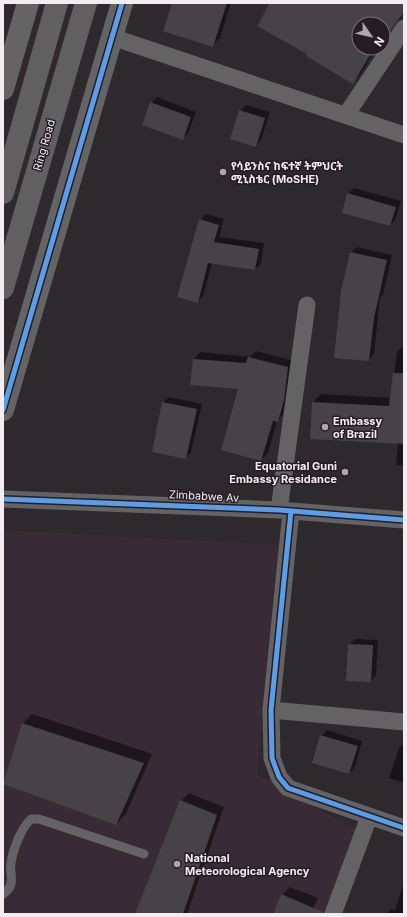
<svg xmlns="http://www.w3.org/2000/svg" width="407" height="917" viewBox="0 0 407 917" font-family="Inter,'Noto Sans Ethiopic',sans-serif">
<rect width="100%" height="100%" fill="#2e292d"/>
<!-- built -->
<path fill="#382b36" d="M 3,530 L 280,545 L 257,774 L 357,830 L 327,914 L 3,914 Z"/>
<!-- shadow -->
<path fill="#0007" d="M 173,3 L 231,3 L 220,38 L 212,46 Z
M 271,3 L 404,3 L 404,14 L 390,30 L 387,29 L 383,36 L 383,24 L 359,24 L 359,48 L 376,48 L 360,75 L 353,83 L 309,53 Z
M 157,97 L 196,112 L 188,133 L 183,138 L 151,103 Z
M 246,105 L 270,112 L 261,140 L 256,146 L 240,111 Z
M 354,188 L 401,201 L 395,220 L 390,225 L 348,194 Z
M 206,214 L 224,219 L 219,237 L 264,243 L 261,264 L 255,269 L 212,263 L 203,296 L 197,302 L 200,220 Z
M 357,247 L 392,255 L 383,295 L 380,297 L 374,354 L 369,360 L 342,291 L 351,252 Z
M 404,345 L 404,465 L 396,465 L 398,443 L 313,402 L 321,394 L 391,398 L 397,352 Z
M 256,351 L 294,361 L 284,414 L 277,421 L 268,453 L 261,460 L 239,388 L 194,359 L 200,352 L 250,357 Z
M 169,397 L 202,404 L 191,452 L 186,458 L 163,403 Z
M 355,639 L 378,640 L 376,675 L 371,681 L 349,645 Z
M 32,714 L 152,754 L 126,814 L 116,824 L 23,723 Z
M 327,730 L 362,741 L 355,767 L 349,773 L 321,736 Z
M 404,743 L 404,783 L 389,778 L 399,748 Z
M 189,793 L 224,807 L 187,914 L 136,914 L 181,801 Z
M 404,882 L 404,914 L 386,914 L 391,909 L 395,910 Z
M 290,887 L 318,898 L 311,914 L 274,914 L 282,895 Z"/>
<!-- building -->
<path fill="#464246" d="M 172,3 L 227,3 L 213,47 L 163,31 Z
M 270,3 L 404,3 L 404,12 L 390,31 L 385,29 L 383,32 L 383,24 L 359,24 L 359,48 L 374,48 L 353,84 L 306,56 L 307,54 L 257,26 Z
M 150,102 L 191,117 L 183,140 L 142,125 Z
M 239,110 L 265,118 L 256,147 L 230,139 Z
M 347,193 L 396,207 L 390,226 L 342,213 Z
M 199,219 L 219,225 L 214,242 L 259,249 L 255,270 L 208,263 L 198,303 L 177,297 Z
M 350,252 L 387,260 L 374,318 L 369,361 L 334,358 L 341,291 Z
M 248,357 L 288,367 L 284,400 L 278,422 L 273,421 L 261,461 L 221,450 L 238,389 L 190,385 L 193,359 L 246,363 Z
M 393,373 L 404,373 L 404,444 L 310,439 L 312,402 L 389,406 Z
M 162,402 L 197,409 L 186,459 L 152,452 Z
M 348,644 L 373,645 L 371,682 L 346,681 Z
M 22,723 L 144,763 L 116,825 L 3,784 Z
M 320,735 L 358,746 L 349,774 L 312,763 Z
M 180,800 L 217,815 L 183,914 L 135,914 Z
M 281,894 L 323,912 L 323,914 L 273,914 Z"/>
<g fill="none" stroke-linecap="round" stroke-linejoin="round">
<!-- lane -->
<path stroke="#646363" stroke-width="9" d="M 3,894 C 17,884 9,875 11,863 C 13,850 21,828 31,819 L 39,819 L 144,854"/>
<!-- street -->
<path stroke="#646363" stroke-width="17" d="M 112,37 L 404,135
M 346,115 L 404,28
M 3,499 L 279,510 L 404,520
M 279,510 L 307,305
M 291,511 L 271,710 L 272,758 L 279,777 L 288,788 L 404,828
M 271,710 L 404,722
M 333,914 L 369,817"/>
<!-- secondary -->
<path stroke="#656465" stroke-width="22" d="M 3,89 L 28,3
M 3,410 L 122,3"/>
<!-- highway -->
<path stroke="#616060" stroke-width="22" d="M 3,193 L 57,3
M 3,288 L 86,3"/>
<!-- cycleway casing -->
<g stroke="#261d24" stroke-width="8">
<path id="cycleway" d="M 3,410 L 122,3
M 3,499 L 279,510 L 404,520
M 291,511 L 271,710 L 272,758 L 279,777 L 288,788 L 404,828"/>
</g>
<!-- cycleway -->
<use href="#cycleway" stroke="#5a9eea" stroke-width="5"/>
</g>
<!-- markers -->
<g fill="#aea8ad" stroke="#261d24" stroke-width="1.5">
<circle cx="223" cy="172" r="4"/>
<circle cx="325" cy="427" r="4"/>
<circle cx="345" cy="472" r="4"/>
<circle cx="177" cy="864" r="4"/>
</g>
<g text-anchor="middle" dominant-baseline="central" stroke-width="3" stroke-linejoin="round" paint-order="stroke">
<!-- street labels -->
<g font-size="11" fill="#f3edf2" stroke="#261d24">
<text transform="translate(44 145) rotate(-74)">Ring Road</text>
<text transform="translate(204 496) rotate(3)">Zimbabwe Av</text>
</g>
<!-- poi labels -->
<g font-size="11" font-weight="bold" fill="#f3edf2" stroke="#261d24" text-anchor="start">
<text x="231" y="166">የሳይንስና ከፍተኛ ትምህርት<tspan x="231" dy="13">ሚኒስቴር (MoSHE)</tspan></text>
<text x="333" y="421">Embassy<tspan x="333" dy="13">of Brazil</tspan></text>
<text x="337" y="466" text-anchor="end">Equatorial Guni<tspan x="337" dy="13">Embassy Residance</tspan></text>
<text x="185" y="858">National<tspan x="185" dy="13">Meteorological Agency</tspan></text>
</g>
</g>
<!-- border -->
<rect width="407" height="917" fill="none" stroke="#f3edf2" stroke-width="8"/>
<!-- north arrow -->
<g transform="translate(371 36) rotate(124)"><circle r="19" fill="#261d24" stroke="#787076"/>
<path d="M0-3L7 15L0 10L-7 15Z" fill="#aea8ad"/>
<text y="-6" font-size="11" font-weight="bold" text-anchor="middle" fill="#f3edf2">N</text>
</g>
</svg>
